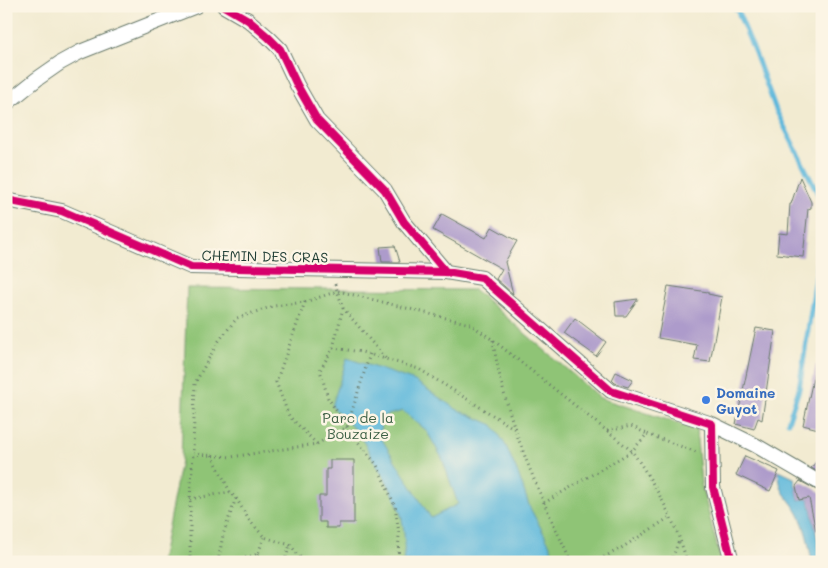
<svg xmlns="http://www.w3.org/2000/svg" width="828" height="568" viewBox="0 0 828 568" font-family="Mali,sans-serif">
<rect width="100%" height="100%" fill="#fcf5e5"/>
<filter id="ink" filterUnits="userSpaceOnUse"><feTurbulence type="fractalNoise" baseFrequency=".02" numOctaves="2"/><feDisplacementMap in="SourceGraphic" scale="10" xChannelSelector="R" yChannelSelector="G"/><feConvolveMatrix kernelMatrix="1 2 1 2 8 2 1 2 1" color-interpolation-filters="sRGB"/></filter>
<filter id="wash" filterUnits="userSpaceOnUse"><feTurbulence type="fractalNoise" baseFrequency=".0096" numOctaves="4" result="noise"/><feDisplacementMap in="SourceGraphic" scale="20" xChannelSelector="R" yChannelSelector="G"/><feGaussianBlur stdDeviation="1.12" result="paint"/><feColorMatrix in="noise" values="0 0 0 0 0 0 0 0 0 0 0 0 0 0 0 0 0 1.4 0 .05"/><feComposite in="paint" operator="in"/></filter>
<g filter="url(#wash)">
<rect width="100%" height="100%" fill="#f2ebd1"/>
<!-- green -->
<path fill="#8fc476" stroke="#578055" d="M 187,288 L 475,290 L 600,398 L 696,429 L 701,483 L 721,562 L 161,562 L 181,460 Z"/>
<!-- water -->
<path fill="#5db8db" stroke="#3e7a88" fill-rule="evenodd" d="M 347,358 L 415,381 L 456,409 L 493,425 L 506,446 L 519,476 L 530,508 L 550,545 L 555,562 L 403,562 C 409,520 396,495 374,461 C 370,455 367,447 363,441 C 355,428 342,417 332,406 ZM 403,411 L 426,430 L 442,458 L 458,504 L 431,518 L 381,438 L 380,417 Z
M 779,471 L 794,478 L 799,500 L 809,498 L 822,562 L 812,562 C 809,546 806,527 798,513 C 788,495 779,495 779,471 Z"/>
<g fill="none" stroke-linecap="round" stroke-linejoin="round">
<!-- stream -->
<path stroke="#5db8db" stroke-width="5" d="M 733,6 L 738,12 L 755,53 L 776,110 L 822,202
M 788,422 L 799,389 L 822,239"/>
</g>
<g id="blocks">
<!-- building -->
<path fill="#ad9bcb" d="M 800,177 L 811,202 L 811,208 L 808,209 L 803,257 L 777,254 L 779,233 L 788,234 L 790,204 L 791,204 Z
M 442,214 L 486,238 L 492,227 L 517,241 L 505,262 L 513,294 L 496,279 L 502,269 L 433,230 Z
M 395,246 L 400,262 L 382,262 L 380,247 Z
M 668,286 L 708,292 L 708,294 L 722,297 L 710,362 L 694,360 L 697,345 L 658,338 Z
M 638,299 L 626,316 L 616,316 L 615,302 Z
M 575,318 L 606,342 L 596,356 L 564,333 Z
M 756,328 L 775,331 L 762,420 L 758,418 L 754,429 L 736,424 Z
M 816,365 L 822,366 L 822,430 L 803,425 Z
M 616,372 L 633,380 L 628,387 L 615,383 L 612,380 Z
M 822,455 L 822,474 L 811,468 Z
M 745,456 L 779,471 L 770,491 L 736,475 Z
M 330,460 L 354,460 L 354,523 L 339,523 L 339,528 L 326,528 L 326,522 L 319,522 L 319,496 L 326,496 L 326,469 L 330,469 Z
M 800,481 L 822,493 L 822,530 L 816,531 L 809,498 L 799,500 L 796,486 Z"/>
</g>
</g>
<g filter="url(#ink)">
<use href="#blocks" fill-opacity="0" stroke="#697a6b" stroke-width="1"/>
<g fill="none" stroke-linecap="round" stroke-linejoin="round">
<!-- street casing -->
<g stroke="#697a6b" stroke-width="16">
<path id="street" d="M 224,6 L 248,20 L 268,37 L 280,49 L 297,85 L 317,120 L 385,190 L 404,222 L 446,272
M 6,104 L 37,79 L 60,63 L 80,52 L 196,6
M 6,200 L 62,211 L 191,267 L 446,272 L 482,278 L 611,391 L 712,424 L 755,445 L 822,484
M 712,424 L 713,487 L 732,562"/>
</g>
<!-- path -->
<path stroke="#697a6b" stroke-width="3" stroke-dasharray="1 4" stroke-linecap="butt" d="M 335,284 L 343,308 L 386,359
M 305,302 L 276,382 L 289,416 L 317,444
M 343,308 L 333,348 L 320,370 L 328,398 L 350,432 L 377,465 L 395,506 L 399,533 L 398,562
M 493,340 C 504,417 538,491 571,562
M 333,348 L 362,352 L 419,369 L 515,429
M 370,354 L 347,427 L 317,444 L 231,457 L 193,454 L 195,383 L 218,342 L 237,318 L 274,306 L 305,302 L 338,291 L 470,324 L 493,340 L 632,451 L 647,434 L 699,453
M 607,431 L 631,426 L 647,434
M 212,455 L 230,492 L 236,498 L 249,520 L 264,537 L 290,545 L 304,562
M 190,499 L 230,492
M 544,503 L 632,451 C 655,485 676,521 687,562
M 258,554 L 261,562
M 190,562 L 190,499 L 193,454
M 218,562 L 223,535 L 236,498
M 231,562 L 258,554 L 264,537
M 289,562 L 286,557 L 290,545
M 595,562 L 623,547 L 670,517
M 671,562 L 679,540"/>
<!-- street -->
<use href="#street" stroke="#fff" stroke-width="14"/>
<!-- cycleway casing -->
<g stroke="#fcf5e5" stroke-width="11">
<path id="cycleway" d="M 224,6 L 248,20 L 268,37 L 280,49 L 297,85 L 317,120 L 385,190 L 404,222 L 446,272
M 6,200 L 62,211 L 191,267 L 446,272 L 482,278 L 611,391 L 712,424 L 713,487 L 732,562"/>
</g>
<!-- cycleway -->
<use href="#cycleway" stroke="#d6006c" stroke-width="8"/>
</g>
</g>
<!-- markers -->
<circle fill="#3f7fe0" stroke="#fcf5e5" stroke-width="2" cx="706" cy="400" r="5"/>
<g text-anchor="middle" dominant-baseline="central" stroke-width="5" stroke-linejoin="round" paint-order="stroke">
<!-- street labels -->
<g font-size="14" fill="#1f3d34" stroke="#fcf5e5">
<text transform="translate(265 256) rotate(1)">CHEMIN DES CRAS</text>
</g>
<!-- shop labels -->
<g font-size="14" font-weight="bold" fill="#366cbe" stroke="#fcf5e5" text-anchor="start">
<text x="716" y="392">Domaine<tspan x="716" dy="16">Guyot</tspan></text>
</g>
<!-- park labels -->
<g font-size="14" fill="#3b5f44" stroke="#fcf5e5">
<text x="358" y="417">Parc de la<tspan x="358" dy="16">Bouzaize</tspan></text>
</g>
</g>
<!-- margin -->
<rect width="828" height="568" fill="none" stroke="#fcf5e5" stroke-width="25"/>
</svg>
